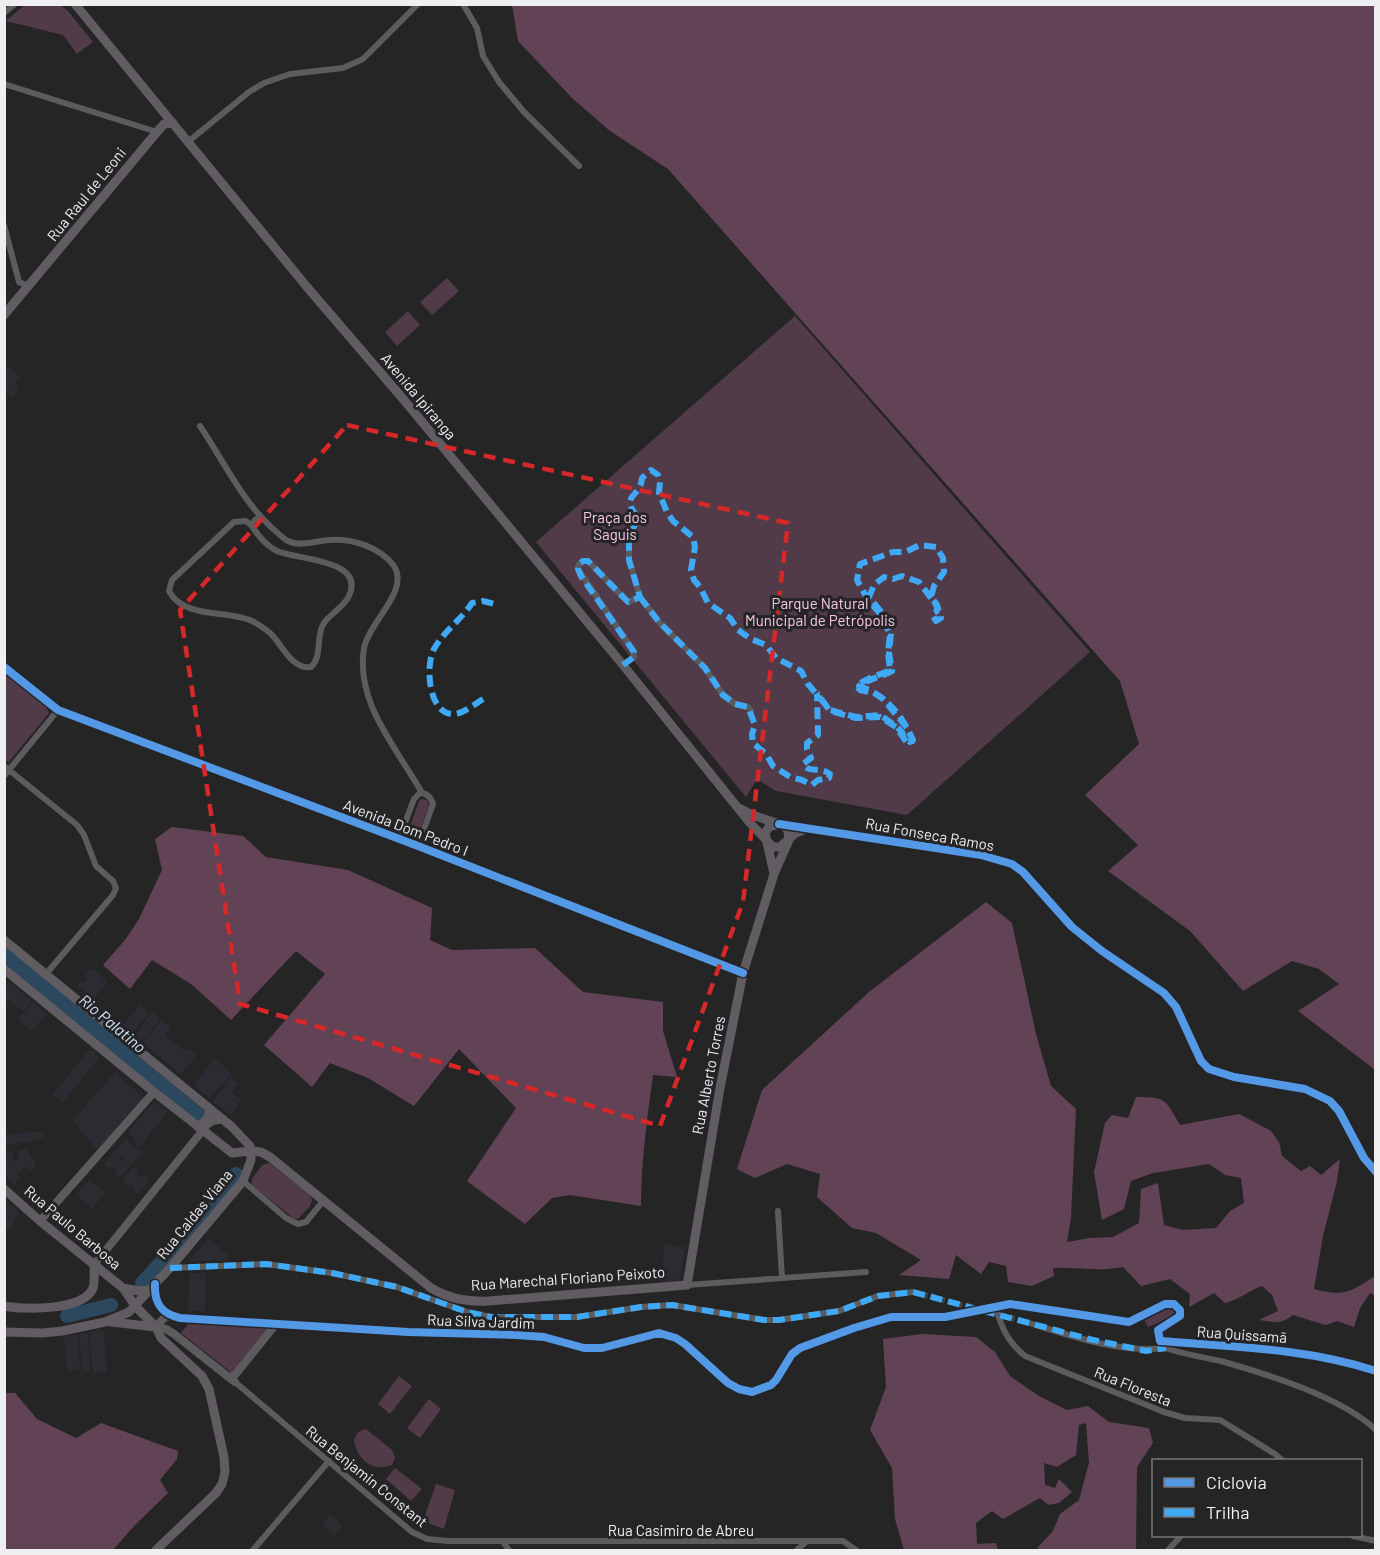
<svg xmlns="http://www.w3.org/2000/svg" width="1380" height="1555" viewBox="0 0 1380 1555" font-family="Barlow,sans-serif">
<rect width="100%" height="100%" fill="#252526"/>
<!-- built -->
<path fill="#2d2b32" d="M 5,364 L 20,377 L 14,385 L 19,389 L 13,398 L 5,391 Z
M 90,968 L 93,971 L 94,969 L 107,982 L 93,1000 L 77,986 L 81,981 L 84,983 L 88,978 L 85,974 Z
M 11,983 L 32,1001 L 23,1011 L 9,1000 L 5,1002 L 5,986 Z
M 33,1002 L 47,1014 L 32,1031 L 18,1019 Z
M 140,1004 L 150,1012 L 133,1033 L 123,1026 Z
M 152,1012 L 160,1019 L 142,1041 L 135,1035 Z
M 162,1019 L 171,1027 L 165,1035 L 185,1051 L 188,1049 L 196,1055 L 181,1075 L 143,1043 Z
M 89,1050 L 92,1050 L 95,1052 L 94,1054 L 100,1056 L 99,1058 L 62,1103 L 52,1095 Z
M 215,1058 L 232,1074 L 209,1098 L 194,1085 Z
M 115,1072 L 145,1099 L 97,1150 L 73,1120 Z
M 230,1077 L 239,1084 L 232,1093 L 241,1100 L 231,1115 L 213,1102 Z
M 154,1101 L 167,1112 L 140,1147 L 133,1142 L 135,1139 L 128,1133 Z
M 43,1131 L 44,1137 L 30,1142 L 5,1145 L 5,1135 Z
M 126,1138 L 135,1149 L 137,1147 L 143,1152 L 132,1164 L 121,1156 L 119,1159 L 122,1162 L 125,1159 L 131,1165 L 120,1178 L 114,1173 L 117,1169 L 114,1166 L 110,1169 L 104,1164 Z
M 27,1149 L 36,1164 L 30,1171 L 25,1166 L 17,1174 L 21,1178 L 14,1185 L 5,1176 L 5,1153 L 12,1152 L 14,1161 L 19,1160 L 18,1150 Z
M 133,1167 L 139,1172 L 137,1175 L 140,1178 L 143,1175 L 149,1181 L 138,1194 L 132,1188 L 134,1186 L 131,1184 L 129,1185 L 122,1180 Z
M 90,1179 L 105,1193 L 92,1209 L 76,1195 Z
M 5,1199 L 9,1206 L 13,1206 L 19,1213 L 11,1229 L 6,1228 L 5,1230 Z
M 209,1238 L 230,1257 L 226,1262 L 216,1260 L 188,1262 Z
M 663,1243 L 685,1247 L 680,1278 L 677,1280 L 664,1283 Z
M 189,1273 L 206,1273 L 205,1311 L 188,1311 Z
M 104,1330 L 107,1372 L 93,1373 L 89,1331 Z
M 78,1334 L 80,1370 L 67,1371 L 64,1335 Z
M 79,1334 L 88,1334 L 90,1371 L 82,1371 Z
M 330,1514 L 343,1525 L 334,1536 L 321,1525 Z"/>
<!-- green -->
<path fill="#523b48" d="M 26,4 L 60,5 L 68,11 L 93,42 L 77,54 L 63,35 L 6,21 Z
M 447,278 L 459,291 L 432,315 L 420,302 Z
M 408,311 L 420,325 L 397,346 L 385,332 Z
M 795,316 L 1090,652 L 907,815 L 776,791 L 757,779 L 746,797 L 536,542 Z
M 4,673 L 46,707 L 49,713 L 9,762 L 4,760 Z
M 422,799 L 427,800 L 429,805 L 418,836 L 412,839 L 408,836 L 408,832 L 419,801 Z
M 269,1163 L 310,1195 L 312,1200 L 310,1206 L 298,1219 L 293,1218 L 252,1185 L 252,1179 L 262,1165 Z
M 1169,1307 L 1174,1310 L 1175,1316 L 1148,1327 L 1144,1319 Z
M 190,1322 L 271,1327 L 232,1373 L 181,1333 Z
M 399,1376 L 412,1386 L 390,1414 L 378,1404 Z
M 429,1399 L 441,1409 L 420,1438 L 407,1428 Z
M 366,1429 L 392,1450 L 395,1458 L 392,1465 C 371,1472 358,1460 354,1440 L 358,1432 Z
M 395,1468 L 422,1489 L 411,1501 L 386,1479 Z
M 436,1484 L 455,1490 L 444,1529 L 423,1521 Z"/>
<!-- forest -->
<path fill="#624355" d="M 512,5 L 1375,5 L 1375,1115 L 1374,1069 L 1298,1011 L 1339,984 L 1319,969 L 1292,961 L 1243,991 L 1190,931 L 1108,871 L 1138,845 L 1085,795 L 1139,744 L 1120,681 L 668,169 L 610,131 L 572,98 L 518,41 Z
M 172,827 L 243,836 L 266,857 L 348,870 L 432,908 L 430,940 L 452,950 L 535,948 L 583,992 L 663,1002 L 663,1031 L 677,1077 L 653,1075 C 647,1119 641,1163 641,1206 L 570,1195 L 552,1198 L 525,1224 L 467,1181 L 516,1108 L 459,1049 L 414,1106 L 368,1078 L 330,1063 L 312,1087 L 264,1045 L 325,974 L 296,951 L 231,1020 L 191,984 L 152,960 L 130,989 L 103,965 L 125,940 L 139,919 L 162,870 L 155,839 Z
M 986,902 L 1012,923 L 1036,1034 L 1051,1086 L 1076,1109 L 1071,1217 L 1067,1242 L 1090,1238 L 1113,1237 L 1139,1223 L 1141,1189 L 1158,1183 L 1164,1225 L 1183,1230 L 1216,1228 L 1230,1211 L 1244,1203 L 1241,1178 L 1225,1175 L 1209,1164 L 1153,1173 L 1131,1181 L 1124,1209 L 1102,1220 L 1094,1172 L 1105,1123 L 1112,1115 L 1128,1118 L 1136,1097 C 1168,1097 1165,1100 1180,1125 L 1239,1114 L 1271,1131 L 1279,1142 L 1282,1156 L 1301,1171 L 1310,1166 L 1321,1175 L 1340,1159 L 1337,1181 L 1323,1236 L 1314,1289 C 1344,1297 1351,1292 1375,1276 L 1375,1296 L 1370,1293 L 1360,1308 L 1354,1327 L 1337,1321 L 1326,1325 L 1322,1324 L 1293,1315 C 1280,1325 1275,1322 1259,1320 L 1278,1311 L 1272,1295 L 1262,1286 C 1248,1291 1239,1300 1225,1303 L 1214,1293 L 1189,1307 L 1190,1294 L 1170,1279 L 1141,1286 L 1123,1267 C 1100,1272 1077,1267 1053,1268 L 1054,1276 L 1032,1286 L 1008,1282 L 1006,1266 L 989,1262 L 981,1274 L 956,1255 L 949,1279 L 899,1275 L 921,1260 L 876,1233 L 852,1228 L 817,1197 L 820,1174 L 787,1164 L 755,1178 L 737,1169 L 762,1090 L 869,992 Z
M 922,1334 L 976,1337 L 995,1352 L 1010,1376 L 1039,1396 L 1067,1410 L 1088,1406 L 1109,1422 L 1149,1428 L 1153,1443 L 1137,1467 L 1136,1550 L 1038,1550 L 1038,1547 L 1053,1531 L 1060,1514 L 1079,1500 L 1089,1463 L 1086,1423 L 1079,1425 L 1076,1455 L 1057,1467 L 1044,1463 L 1045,1485 L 1055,1488 L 1059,1479 L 1072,1492 L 1059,1503 L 1048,1505 L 1040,1498 L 1003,1519 L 992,1511 L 976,1523 L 977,1544 L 996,1543 L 998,1550 L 904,1550 L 895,1519 L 892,1468 L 870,1430 L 886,1387 L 883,1339 Z
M 5,1393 L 15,1393 L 37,1419 L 76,1438 L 101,1423 L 178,1451 L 177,1459 L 160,1480 L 168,1493 L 134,1526 L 113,1550 L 5,1550 Z"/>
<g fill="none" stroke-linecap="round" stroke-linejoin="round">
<!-- river -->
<path stroke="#2c485e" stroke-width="14" d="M 4,954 L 201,1117
M 142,1283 L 177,1245 L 236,1174
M 67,1316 L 111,1305"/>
<!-- minor-tunnel -->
<path stroke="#434344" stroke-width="6" stroke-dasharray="6 3" stroke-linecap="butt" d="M 913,1292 L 1026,1322"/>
<!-- minor -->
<path stroke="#5c5b5d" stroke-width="6" d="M 463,4 L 477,28 L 483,56 L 499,82 L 524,112 L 579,166
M 4,13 L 15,4
M 4,84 L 157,132
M 189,141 L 249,92 L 264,83 L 290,74 L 343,68 L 363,59 L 418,4
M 4,225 L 19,282 L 26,285 L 31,284
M 200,426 C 223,460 241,499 271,527 C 277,532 282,538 288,541 C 300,547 317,541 329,540 C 352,538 380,547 394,566 C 410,591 369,622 364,648 C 355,703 397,748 422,793
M 251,525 C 258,536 266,546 277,551 C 297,560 366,559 349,596 C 344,607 331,613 324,623 C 315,636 323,656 311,667 C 293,670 283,647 273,636 C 268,630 261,626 254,622 C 229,609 184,620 169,591 L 172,580 L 234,522 L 246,521 L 251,525 L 259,516
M 640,597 L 659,622 L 705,668 L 723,695 L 735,704 L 748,707 L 751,711
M 623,665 L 634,657 L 634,652 L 578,569 L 579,564 L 583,561 L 588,561 L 628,602 L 640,597 L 629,560 L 629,535 L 637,521 L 635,512
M 4,667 L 58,710 L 418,846 L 743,973
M 4,766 L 77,825 L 84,835 L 96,866 L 113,881 L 116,888 L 113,895 L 46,974
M 4,776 L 58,710
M 399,839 L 414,799 L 420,793 C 427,793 431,797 433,804 L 418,846
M 243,1181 L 286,1218 L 298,1224 L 306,1222 L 324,1200
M 778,1211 L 782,1278
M 171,1268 L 266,1264 L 332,1273 L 397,1287 L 467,1312 L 491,1317 L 577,1317 L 641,1307 L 672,1305 L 764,1320 L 779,1320 L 839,1311 L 878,1296 L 913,1292
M 687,1285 L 866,1272
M 996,1308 C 1002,1329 1008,1342 1025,1356 L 1164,1412 L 1185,1418 L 1220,1420 L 1275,1454 L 1282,1460
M 1026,1322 C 1068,1335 1121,1354 1166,1348
M 1160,1341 L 1166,1348 C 1185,1355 1205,1357 1224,1362 C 1270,1375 1341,1397 1376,1430
M 235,1382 L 412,1532 L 427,1539 L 448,1541 L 843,1541 L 856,1550
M 1353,1536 L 1376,1541
M 503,1542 L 509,1550
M 253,1550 L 329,1461
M 797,1550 L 807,1541
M 1168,1550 L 1181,1536"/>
<!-- tertiary -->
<path stroke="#5c5b5d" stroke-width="8" d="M 781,824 L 981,855 L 1012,864 L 1023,872 L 1072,927 L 1102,951 L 1164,993 L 1176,1007 L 1201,1061 L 1209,1069 L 1234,1077 L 1305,1089 L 1330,1101 L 1339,1111 L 1364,1158 L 1376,1172
M 789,840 L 795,834 L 809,828
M 40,1221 L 154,1092
M 94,1265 L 207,1125 L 213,1121 L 223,1119
M 155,1284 C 154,1303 161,1314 180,1318 L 408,1332 L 516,1335 L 544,1337 L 584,1348 L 602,1348 L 659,1333 L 676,1338 L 685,1344 L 728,1383 L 739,1389 L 752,1392 L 771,1385 L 776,1380 L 792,1354 L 800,1348 L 854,1328 L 891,1317 L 945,1317 L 1010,1304 L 1129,1322 L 1165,1304 L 1174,1304 L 1180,1310 L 1180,1316 L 1158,1330 L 1160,1341 C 1233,1347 1306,1348 1376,1371
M 171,1316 L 165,1317 L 156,1327 L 166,1329 L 174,1334 L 235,1382
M 228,1377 L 235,1375 L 276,1324"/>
<!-- secondary -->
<path stroke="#605c61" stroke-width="9" d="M 75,4 L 307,287 L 404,400 L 623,665 L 750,823 L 773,847 L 780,847 L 787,841
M 4,315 L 157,132 L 164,124 L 173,123
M 774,874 L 765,833 L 769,827 L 779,824
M 4,940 L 232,1127 L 250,1146 L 251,1151 L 232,1153 L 154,1092 L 4,969
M 198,1127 L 208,1118 L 210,1109
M 4,1189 L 40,1221 L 123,1288 L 136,1307 L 156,1327 L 161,1338 L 202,1376 L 209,1389 L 224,1457 L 225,1472 L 222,1484 L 216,1493 L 156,1550
M 123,1288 L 139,1291 L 150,1290
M 4,1306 C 24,1310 84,1311 93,1288 C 95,1282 94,1272 94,1265
M 111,1322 L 156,1327
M 4,1332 L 43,1333 L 62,1331 L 105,1322 L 129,1312 L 170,1268 L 243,1181 L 251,1160 L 251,1151 L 261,1152 L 270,1157 L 431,1288 C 450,1299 467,1302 489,1301 L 687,1285 L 720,1088 L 743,973 L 774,874 L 789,840 L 788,830 L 783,825 L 752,815 L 739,808"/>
<!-- quiet -->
<path stroke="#3fa9f5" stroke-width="6" stroke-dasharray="12 6" stroke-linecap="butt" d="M 640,597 L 659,622 L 705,668 L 723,695 L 735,704 L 748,707 L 755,725 L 752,734 L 753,743 L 766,754 L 773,766 L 790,777 L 802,780 L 812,785 L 818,780 L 829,778 L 830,774 C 820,766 809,774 803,764 L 811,758 L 807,749 L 807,743 L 818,735 L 817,694
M 623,665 L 634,657 L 634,652 L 581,576 L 578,569 L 579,564 L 583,561 L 588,561 L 628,602 L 640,597 L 629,560 L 629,535 L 637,521 C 636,515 629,506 630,501 C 632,493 641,492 642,478 L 651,470 L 658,475 L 660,482 L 659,493 L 667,512 L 673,521 L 693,537 L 695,547 L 691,570 L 694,580 L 700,587 L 708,603 L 730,618 L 738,630 L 751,639 L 766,645 L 776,658 L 801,671 L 808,684 L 830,710 L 856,717 L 880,715 L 896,726 L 902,732 L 904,738 L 910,742 L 912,740 L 908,729 L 883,699 L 874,693 L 860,690 L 857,687 C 865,677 879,676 890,670 L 888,653 L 890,634 L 881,615 L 867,598 L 857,580 L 860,564 L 893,552 L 905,552 L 920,545 L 936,547 L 943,558 L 944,572 L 934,586 L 931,597 L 937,605 L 941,618 L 936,621 L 932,614 L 937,611 L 937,606 L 919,582 L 902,576 L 893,579 L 884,577 L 874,585 L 869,597 L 883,614 L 891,633 L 889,653 L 892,671 C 881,677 868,679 859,686 C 885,694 902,715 913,740 L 911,743 L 907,743 L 896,727 L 880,717 L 856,718 L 830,711 L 817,693
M 483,699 C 475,704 464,713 455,714 C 428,716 425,665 434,649 C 444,631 461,620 472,603 L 483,601 L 499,605
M 170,1268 L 266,1264 L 332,1273 L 397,1287 L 467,1312 L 491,1317 L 577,1317 L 641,1307 L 672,1305 L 764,1320 L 779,1320 L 839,1311 L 878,1296 L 913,1292 L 1089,1339 L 1146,1351 L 1166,1348"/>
<!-- cycleway casing -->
<g stroke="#252427" stroke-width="11">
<path id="cycleway" d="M 4,667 L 58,710 L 418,846 L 743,973
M 779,824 L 981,855 L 1012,864 L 1023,872 L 1072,927 L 1102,951 L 1164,993 L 1176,1007 L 1201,1061 L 1209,1069 L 1234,1077 L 1305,1089 L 1330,1101 L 1339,1111 L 1364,1158 L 1376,1172
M 155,1284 C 154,1303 161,1314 180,1318 L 408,1332 L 516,1335 L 544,1337 L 584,1348 L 602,1348 L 659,1333 L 676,1338 L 685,1344 L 728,1383 L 739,1389 L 752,1392 L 771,1385 L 776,1380 L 792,1354 L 800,1348 L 854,1328 L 891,1317 L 945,1317 L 1010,1304 L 1129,1322 L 1165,1304 L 1174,1304 L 1180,1310 L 1180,1316 L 1158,1330 L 1160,1341 C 1233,1347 1306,1348 1376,1371"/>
</g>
<!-- cycleway -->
<use href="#cycleway" stroke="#5399e6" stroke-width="8"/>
</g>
<!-- marked area -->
<path fill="none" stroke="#d62828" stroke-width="4.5" stroke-dasharray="12 8" stroke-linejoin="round" d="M 347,425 L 788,523 L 743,902 L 660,1126 L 240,1004 L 180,610 Z"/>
<g text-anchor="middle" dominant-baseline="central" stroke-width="6" stroke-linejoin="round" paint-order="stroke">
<!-- street labels -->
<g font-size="15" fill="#efeef0" stroke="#252427">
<text transform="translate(86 194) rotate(-51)">Rua Raul de Leoni</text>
<text transform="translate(419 396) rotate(50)">Avenida Ipiranga</text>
<text transform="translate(406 827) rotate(21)">Avenida Dom Pedro I</text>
<text transform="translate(930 834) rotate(10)">Rua Fonseca Ramos</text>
<text transform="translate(708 1075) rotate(-79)">Rua Alberto Torres</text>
<text transform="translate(194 1214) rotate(-51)">Rua Caldas Viana</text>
<text transform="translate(73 1227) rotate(40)">Rua Paulo Barbosa</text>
<text transform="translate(568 1278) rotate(-4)">Rua Marechal Floriano Peixoto</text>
<text transform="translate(481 1321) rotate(2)">Rua Silva Jardim</text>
<text transform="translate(1242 1334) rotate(4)">Rua Quissamã</text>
<text transform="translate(1133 1386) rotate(22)">Rua Floresta</text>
<text transform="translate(367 1476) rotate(39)">Rua Benjamin Constant</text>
<text x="681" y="1530">Rua Casimiro de Abreu</text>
</g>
<!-- park labels -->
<g font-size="15" fill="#fbc7e3" stroke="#252427">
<text x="615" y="517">Praça dos<tspan x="615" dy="17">Saguis</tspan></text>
<text x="820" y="603">Parque Natural<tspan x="820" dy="17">Municipal de Petrópolis</tspan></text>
</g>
<!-- water labels -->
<g font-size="16" font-style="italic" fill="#d1e6f9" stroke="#252427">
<text transform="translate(113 1023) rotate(40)">Rio Palatino</text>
</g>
</g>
<!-- border -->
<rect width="1380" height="1555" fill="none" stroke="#efeef0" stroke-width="12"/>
<!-- legend -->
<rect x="1152" y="1459" width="210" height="78" fill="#252427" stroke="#767577" stroke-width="1.5"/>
<rect x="1164" y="1478" width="30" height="9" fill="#5399e6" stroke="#767577" stroke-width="1.5"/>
<text x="1206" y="1489" font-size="18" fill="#efeef0">Ciclovia</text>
<rect x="1164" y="1508" width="30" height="9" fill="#3fa9f5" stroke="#767577" stroke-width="1.5"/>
<text x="1206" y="1519" font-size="18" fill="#efeef0">Trilha</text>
</svg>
